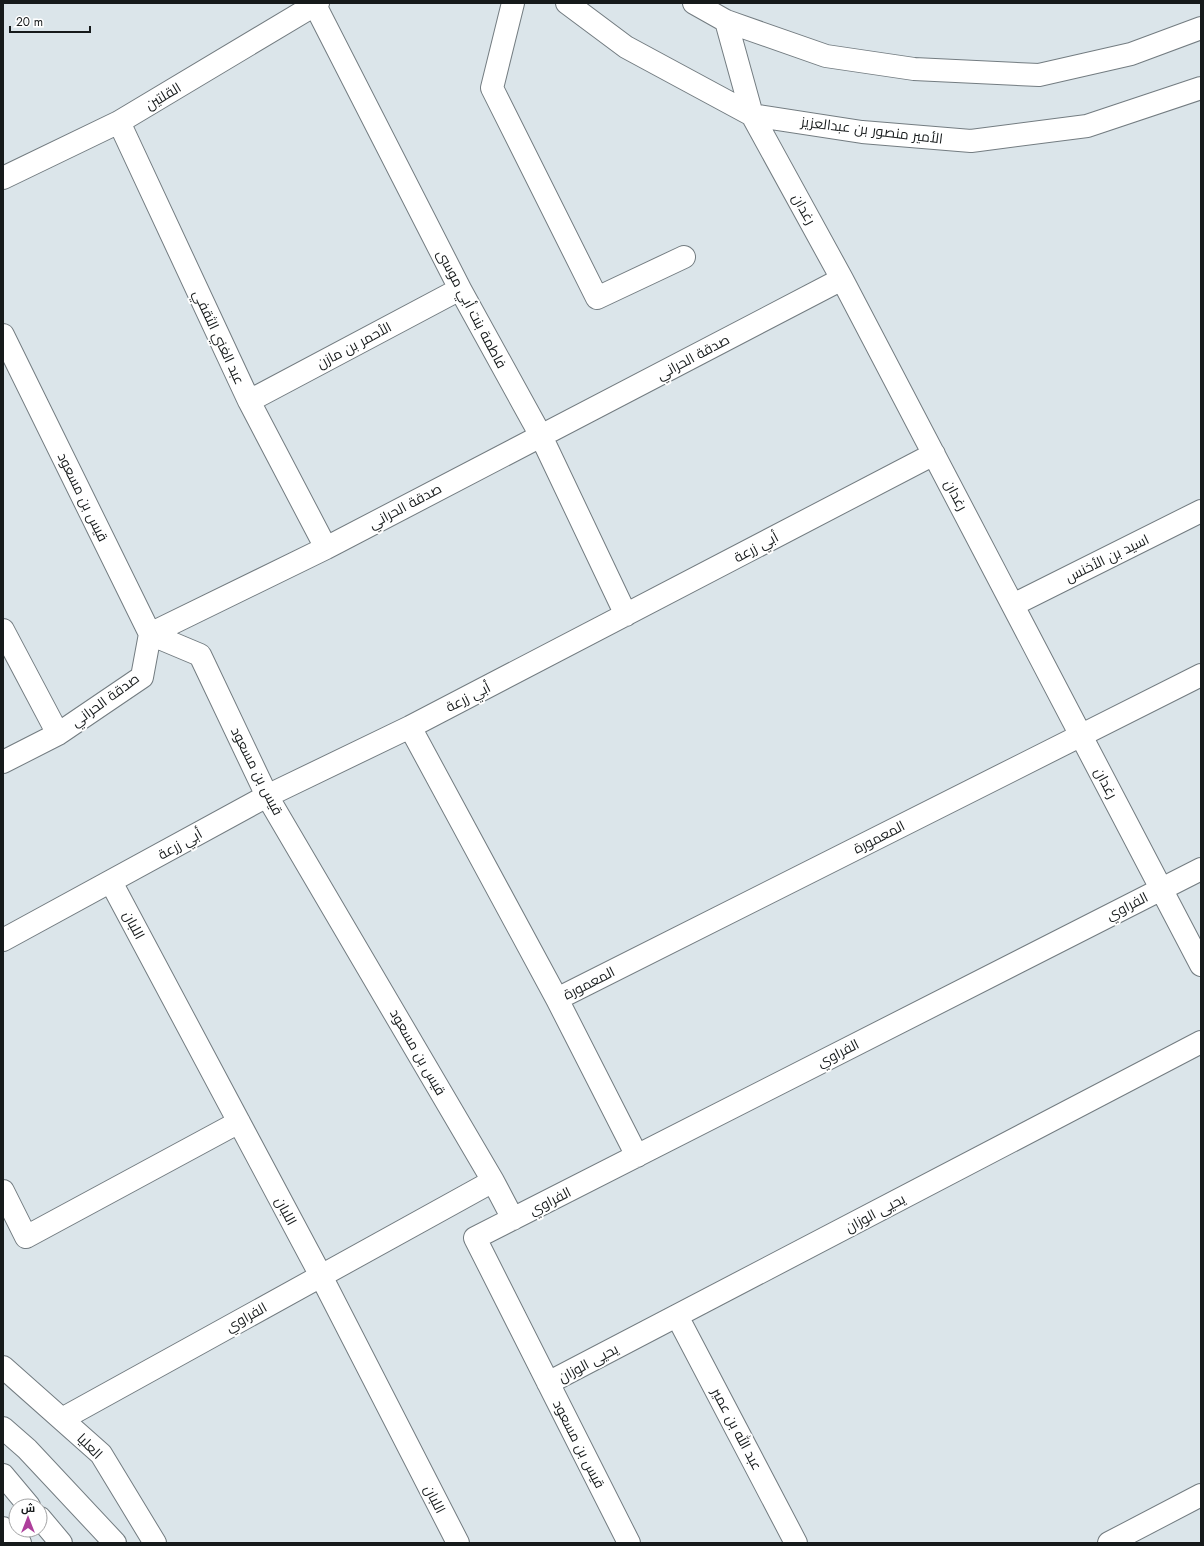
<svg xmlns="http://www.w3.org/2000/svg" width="1204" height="1546" viewBox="0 0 1204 1546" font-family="Jost,Cairo,sans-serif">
<rect width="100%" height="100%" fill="#dbe5ea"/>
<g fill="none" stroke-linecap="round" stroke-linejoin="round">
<!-- minor casing -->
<g stroke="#737c81" stroke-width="24">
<path id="minor" d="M 513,3 L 492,88 L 597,298 L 684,257
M 567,3 L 626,47 L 752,115 L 862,132 L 971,141 L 1087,126 L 1201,88
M 694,3 L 726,21 L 826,56 L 914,69 L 1039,75 L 1131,54 L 1201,28
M 315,5 L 460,289 L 541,436 L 626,615
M 726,21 L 752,115 L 842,279 L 1201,965
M 119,122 L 249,401 L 326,548
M 3,178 L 119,122 L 318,3
M 3,335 L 150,634 L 200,655 L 267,796 L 493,1181 L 513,1219
M 249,401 L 460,289
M 1013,605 L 1201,511
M 3,630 L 58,734
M 150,634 L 326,548 L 842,279
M 410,727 L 557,999 L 637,1156
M 3,762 L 58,734 L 142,677 L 150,634
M 111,882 L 321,1276 L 458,1543
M 3,940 L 267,796 L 410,727 L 934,454
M 557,999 L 1201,675
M 3,1191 L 26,1237 L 239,1122
M 677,1316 L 796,1543
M 3,1367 L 101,1454 L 155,1543
M 548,1383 L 1201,1042
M 62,1419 L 493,1181
M 3,1528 L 20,1543
M 629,1543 L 475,1238 L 1201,869
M 1109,1543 L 1201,1495"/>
</g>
<!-- major casing -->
<g stroke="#737c81" stroke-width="24">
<path id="major" d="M 3,1428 L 27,1449 L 115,1543
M 3,1475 L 29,1506
M 40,1518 L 61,1543"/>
</g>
<!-- minor -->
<use href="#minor" stroke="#fff" stroke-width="22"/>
<!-- major -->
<use href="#major" stroke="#fff" stroke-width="22"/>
</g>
<g text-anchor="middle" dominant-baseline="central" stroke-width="4" stroke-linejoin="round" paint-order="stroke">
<!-- street labels -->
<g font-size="14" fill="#161a1b" stroke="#fff">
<text transform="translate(163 96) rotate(-31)">القلتين</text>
<text transform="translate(872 130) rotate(7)">الأمير منصور بن عبدالعزيز</text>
<text transform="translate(804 209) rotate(61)">رغدان</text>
<text transform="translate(472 309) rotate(62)">فاطمة بنت أبي موسى</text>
<text transform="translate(219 337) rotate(65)">عبد الغني الثقفي</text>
<text transform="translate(354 345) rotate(-28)">الأحمر بن مازن</text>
<text transform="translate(693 357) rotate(-28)">صدقة الحراني</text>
<text transform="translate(956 495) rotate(62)">رغدان</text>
<text transform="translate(83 497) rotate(64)">قيس بن مسعود</text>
<text transform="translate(405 506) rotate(-28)">صدقة الحراني</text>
<text transform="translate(756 547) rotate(-28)">أبي زرعة</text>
<text transform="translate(1107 558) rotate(-26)">اسيد بن الأخنس</text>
<text transform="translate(468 697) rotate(-27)">أبي زرعة</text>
<text transform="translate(105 700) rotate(-36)">صدقة الحراني</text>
<text transform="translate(257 771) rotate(63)">قيس بن مسعود</text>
<text transform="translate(1106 783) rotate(62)">رغدان</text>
<text transform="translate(879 837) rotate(-27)">المعمورة</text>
<text transform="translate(180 844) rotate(-29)">أبي زرعة</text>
<text transform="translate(1127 906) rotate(-27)">الفراوي</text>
<text transform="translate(134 925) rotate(62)">اللبان</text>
<text transform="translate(589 983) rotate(-27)">المعمورة</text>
<text transform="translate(418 1052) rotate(60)">قيس بن مسعود</text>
<text transform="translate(838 1053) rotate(-27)">الفراوي</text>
<text transform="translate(550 1201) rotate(-27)">الفراوي</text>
<text transform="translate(286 1211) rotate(62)">اللبان</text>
<text transform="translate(875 1213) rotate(-28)">يحيى الوزان</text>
<text transform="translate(246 1317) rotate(-29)">الفراوي</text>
<text transform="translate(588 1363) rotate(-28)">يحيى الوزان</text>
<text transform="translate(737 1429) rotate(62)">عبد الله بن عمير</text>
<text transform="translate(579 1444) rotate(63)">قيس بن مسعود</text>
<text transform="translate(90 1446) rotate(45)">العليا</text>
<text transform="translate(435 1499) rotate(63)">اللبان</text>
</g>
</g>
<!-- border -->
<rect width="1204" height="1546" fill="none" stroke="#161a1b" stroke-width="8"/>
<!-- north arrow -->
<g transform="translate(28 1518)"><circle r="19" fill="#ffffff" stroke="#a2a3a4"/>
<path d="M0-3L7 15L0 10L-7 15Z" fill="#ae3f9b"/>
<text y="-6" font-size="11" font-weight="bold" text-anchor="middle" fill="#161a1b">ش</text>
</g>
<!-- scale -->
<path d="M10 26v6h80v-6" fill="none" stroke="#161a1b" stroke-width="2"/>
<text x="16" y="26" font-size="12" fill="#161a1b" stroke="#ffffff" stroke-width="3" paint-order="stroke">20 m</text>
</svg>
